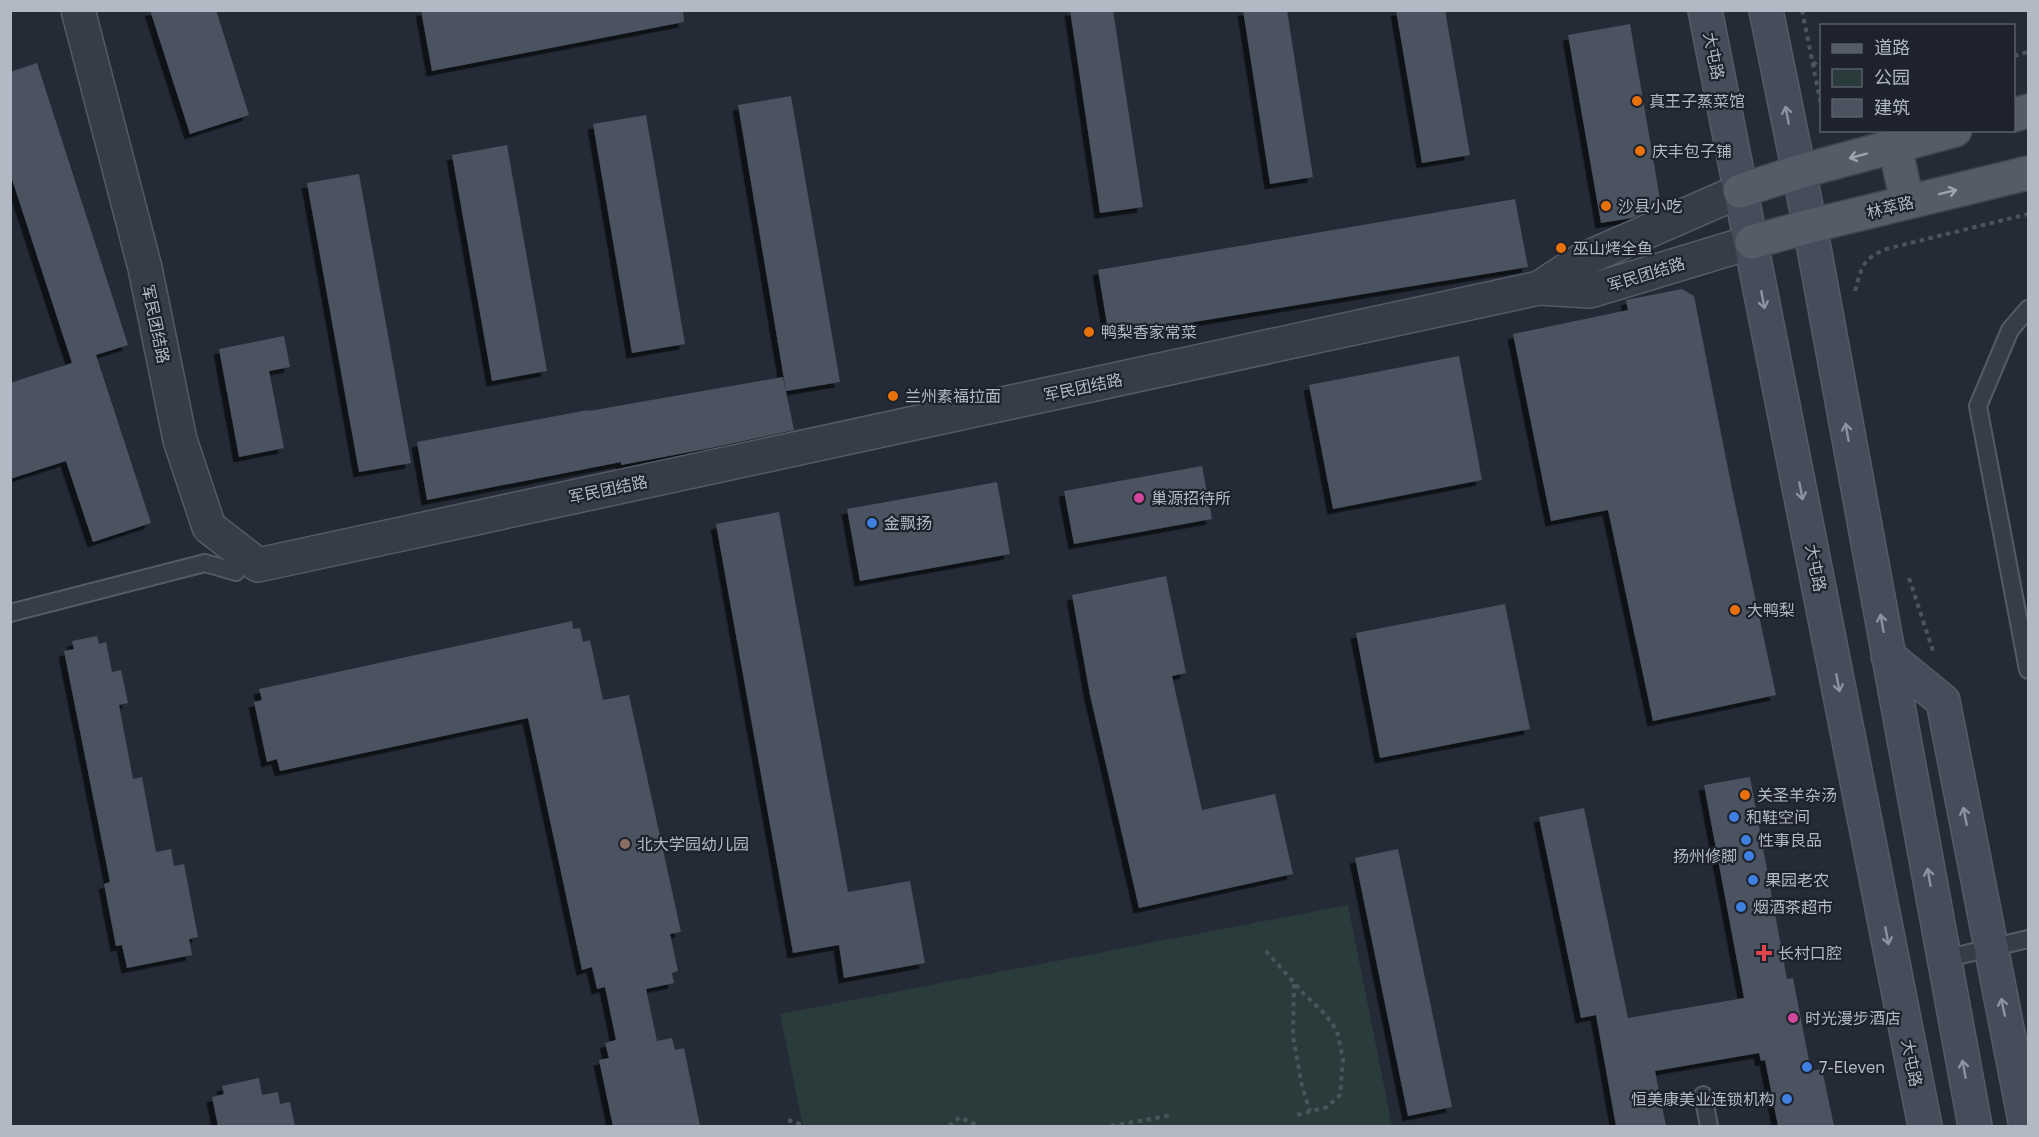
<svg xmlns="http://www.w3.org/2000/svg" width="2039" height="1137" viewBox="0 0 2039 1137" font-family="'Golos Text','Noto Sans SC',sans-serif">
<defs>
<filter id="shadow"><feDropShadow dx="-5.5" dy="5.5" stdDeviation="0" flood-color="#0009"/></filter>
</defs>
<rect width="100%" height="100%" fill="#242b37"/>
<!-- green -->
<path fill="#2a3b3c" d="M 1348,905 L 1392,1126 L 803,1126 L 780,1014 Z"/>
<!-- building -->
<path fill="#4b5260" filter="url(#shadow)" d="M 150,10 L 216,10 L 249,115 L 190,134 Z
M 421,10 L 683,10 L 684,22 L 432,71 Z
M 1070,10 L 1113,10 L 1143,207 L 1100,213 Z
M 1243,10 L 1287,10 L 1313,177 L 1270,184 Z
M 1396,10 L 1445,10 L 1470,155 L 1422,163 Z
M 1630,24 L 1661,205 L 1632,218 L 1601,223 L 1568,35 Z
M 37,63 L 128,345 L 96,355 L 151,523 L 93,542 L 66,461 L 10,479 L 10,383 L 72,363 L 10,173 L 10,72 Z
M 791,96 L 840,382 L 786,391 L 738,105 Z
M 646,115 L 685,344 L 632,353 L 593,124 Z
M 507,145 L 547,371 L 492,381 L 452,155 Z
M 359,174 L 411,463 L 359,472 L 307,183 Z
M 1515,199 L 1528,267 L 1109,336 L 1098,270 Z
M 1682,289 L 1694,296 L 1732,489 L 1776,695 L 1653,721 L 1608,510 L 1551,521 L 1513,334 L 1628,310 L 1626,300 Z
M 284,336 L 290,367 L 269,371 L 284,448 L 239,457 L 219,349 Z
M 1459,356 L 1482,480 L 1333,509 L 1309,385 Z
M 783,377 L 794,430 L 711,448 L 621,465 L 621,462 L 427,500 L 417,442 L 588,410 L 589,411 Z
M 1202,466 L 1212,519 L 1074,544 L 1064,491 Z
M 997,482 L 1010,554 L 860,581 L 847,509 Z
M 779,512 L 848,892 L 910,881 L 925,963 L 844,978 L 839,945 L 793,953 L 716,524 Z
M 1166,576 L 1186,673 L 1172,676 L 1202,810 L 1275,794 L 1293,874 L 1139,908 L 1090,695 L 1072,595 Z
M 1505,604 L 1530,729 L 1380,758 L 1356,633 Z
M 572,621 L 573,629 L 580,628 L 583,642 L 590,640 L 603,700 L 629,695 L 681,932 L 670,934 L 678,971 L 672,973 L 674,983 L 646,989 L 657,1041 L 672,1038 L 675,1050 L 684,1048 L 700,1126 L 613,1126 L 599,1060 L 609,1058 L 605,1043 L 616,1040 L 605,987 L 597,989 L 592,967 L 582,970 L 528,718 L 280,771 L 277,759 L 267,762 L 254,702 L 262,700 L 259,689 Z
M 97,636 L 99,644 L 106,642 L 112,672 L 121,670 L 128,703 L 119,705 L 133,779 L 142,777 L 156,852 L 171,849 L 174,866 L 184,864 L 198,937 L 189,939 L 192,955 L 127,968 L 122,945 L 116,946 L 104,884 L 110,882 L 64,651 L 74,649 L 72,641 Z
M 1750,777 L 1787,979 L 1793,978 L 1811,1071 L 1822,1069 L 1834,1126 L 1778,1126 L 1765,1060 L 1761,1061 L 1759,1053 L 1655,1071 L 1666,1126 L 1616,1126 L 1596,1015 L 1581,1018 L 1539,817 L 1584,808 L 1628,1018 L 1744,998 L 1704,785 Z
M 1398,849 L 1452,1107 L 1408,1116 L 1355,858 Z
M 259,1078 L 262,1095 L 278,1092 L 280,1104 L 290,1102 L 295,1126 L 218,1126 L 212,1097 L 224,1094 L 222,1086 Z"/>
<g fill="none" stroke-linecap="round" stroke-linejoin="round">
<!-- lane casing -->
<g stroke="#555b65" stroke-width="20">
<path id="lane" d="M 2028,309 L 2010,330 L 1978,406 L 2028,670
M 10,613 L 205,563 L 236,572
M 1944,959 L 2028,939
M 1703,1095 L 1709,1126"/>
</g>
<!-- street casing -->
<g stroke="#555b65" stroke-width="36">
<path id="street" d="M 78,10 L 145,268 L 180,440 L 209,527 L 258,565 L 1539,288 L 1590,291 L 1752,242
M 1539,288 L 1582,260 L 1740,191"/>
</g>
<!-- secondary casing -->
<g stroke="#555b65" stroke-width="36">
<path id="secondary" d="M 1705,10 L 1925,1126
M 1766,10 L 1810,226 L 1975,1126
M 1888,656 L 1943,701 L 2026,1126"/>
</g>
<!-- primary casing -->
<g stroke="#414651" stroke-width="36">
<path id="primary" d="M 2014,115 L 2028,111
M 1895,146 L 1907,202
M 1740,191 L 1798,172 L 1955,130
M 1752,242 L 1810,226 L 2028,173"/>
</g>
<!-- path -->
<path stroke="#485659" stroke-width="4" stroke-dasharray="4.5 4.5" stroke-linecap="butt" d="M 1802,10 L 1822,110
M 2014,56 L 2028,52
M 1813,62 L 1822,69
M 1855,291 C 1862,267 1861,260 1886,249 L 2028,214
M 1909,578 L 1933,651
M 1266,951 L 1304,994 L 1326,1015 L 1337,1031 L 1343,1059 L 1340,1095 L 1327,1107 L 1297,1115
M 1294,984 L 1293,1037 L 1302,1086 L 1310,1111
M 788,1120 L 805,1126
M 949,1126 L 960,1117 L 978,1126
M 1111,1126 L 1173,1115"/>
<!-- lane -->
<use href="#lane" stroke="#373d48" stroke-width="16"/>
<!-- street -->
<use href="#street" stroke="#373d48" stroke-width="33"/>
<!-- secondary -->
<use href="#secondary" stroke="#464c5a" stroke-width="33"/>
<!-- primary -->
<use href="#primary" stroke="#555c68" stroke-width="33"/>
</g>
<!-- one-way arrows -->
<defs><path id="oneway-shaft" d="M-6 0H5M1.5-3L5.5 0L1.5 3" fill="none" stroke-width="1.6" stroke-linecap="round" stroke-linejoin="round" transform="scale(1.5)"/></defs>
<g stroke="#8c929f">
<use href="#oneway-shaft" transform="translate(1787 115) rotate(-101)"/>
<use href="#oneway-shaft" transform="translate(1763 300) rotate(79)"/>
<use href="#oneway-shaft" transform="translate(1847 432) rotate(-100)"/>
<use href="#oneway-shaft" transform="translate(1801 491) rotate(79)"/>
<use href="#oneway-shaft" transform="translate(1882 623) rotate(-100)"/>
<use href="#oneway-shaft" transform="translate(1838 683) rotate(79)"/>
<use href="#oneway-shaft" transform="translate(1965 816) rotate(-101)"/>
<use href="#oneway-shaft" transform="translate(1929 877) rotate(-100)"/>
<use href="#oneway-shaft" transform="translate(1887 936) rotate(79)"/>
<use href="#oneway-shaft" transform="translate(2003 1007) rotate(-102)"/>
<use href="#oneway-shaft" transform="translate(1964 1069) rotate(-100)"/>
</g>
<g stroke="#9fa6b2">
<use href="#oneway-shaft" transform="translate(1858 156) rotate(165)"/>
<use href="#oneway-shaft" transform="translate(1948 192) rotate(-14)"/>
</g>
<!-- markers -->
<g fill="#e8710a" stroke="#1d222c" stroke-width="2">
<circle cx="1637" cy="101" r="6"/>
<circle cx="1640" cy="151" r="6"/>
<circle cx="1606" cy="206" r="6"/>
<circle cx="1561" cy="248" r="6"/>
<circle cx="1089" cy="332" r="6"/>
<circle cx="893" cy="396" r="6"/>
<circle cx="1735" cy="610" r="6"/>
<circle cx="1745" cy="795" r="6"/>
</g>
<g fill="#d1479c" stroke="#1d222c" stroke-width="2">
<circle cx="1139" cy="498" r="6"/>
<circle cx="1793" cy="1018" r="6"/>
</g>
<g fill="#3f7fe0" stroke="#1d222c" stroke-width="2">
<circle cx="872" cy="523" r="6"/>
<circle cx="1734" cy="817" r="6"/>
<circle cx="1746" cy="840" r="6"/>
<circle cx="1749" cy="856" r="6"/>
<circle cx="1753" cy="880" r="6"/>
<circle cx="1741" cy="907" r="6"/>
<circle cx="1807" cy="1067" r="6"/>
<circle cx="1787" cy="1099" r="6"/>
</g>
<circle fill="#8d6e63" stroke="#1d222c" stroke-width="2" cx="625" cy="844" r="6"/>
<path fill="#e0444e" stroke="#1d222c" stroke-width="2" d="M1761 944h6v6h6v6h-6v6h-6v-6h-6v-6h6z"/>
<g text-anchor="middle" dominant-baseline="central" stroke-width="4.5" stroke-linejoin="round" paint-order="stroke">
<!-- street labels -->
<g font-size="16" fill="#b2b8c4" stroke="#1d222c">
<text transform="translate(1714 56) rotate(79)">大屯路</text>
<text transform="translate(1890 207) rotate(-14)">林萃路</text>
<text transform="translate(1646 274) rotate(-17)">军民团结路</text>
<text transform="translate(156 324) rotate(78)">军民团结路</text>
<text transform="translate(1083 387) rotate(-12)">军民团结路</text>
<text transform="translate(608 489) rotate(-12)">军民团结路</text>
<text transform="translate(1816 568) rotate(79)">大屯路</text>
<text transform="translate(1912 1063) rotate(79)">大屯路</text>
</g>
<!-- poi labels -->
<g font-size="16" fill="#b2b8c4" stroke="#1d222c" text-anchor="start">
<text x="1649" y="101">真王子蒸菜馆</text>
<text x="1652" y="151">庆丰包子铺</text>
<text x="1618" y="206">沙县小吃</text>
<text x="1573" y="248">巫山烤全鱼</text>
<text x="1101" y="332">鸭梨香家常菜</text>
<text x="905" y="396">兰州素福拉面</text>
<text x="1151" y="498">巢源招待所</text>
<text x="884" y="523">金飘扬</text>
<text x="1747" y="610">大鸭梨</text>
<text x="1757" y="795">关圣羊杂汤</text>
<text x="1746" y="817">和鞋空间</text>
<text x="1758" y="840">性事良品</text>
<text x="637" y="844">北大学园幼儿园</text>
<text x="1737" y="856" text-anchor="end">扬州修脚</text>
<text x="1765" y="880">果园老农</text>
<text x="1753" y="907">烟酒茶超市</text>
<text x="1778" y="953">长村口腔</text>
<text x="1805" y="1018">时光漫步酒店</text>
<text x="1819" y="1067">7-Eleven</text>
<text x="1775" y="1099" text-anchor="end">恒美康美业连锁机构</text>
</g>
</g>
<!-- border -->
<rect width="2039" height="1137" fill="none" stroke="#b2b8c4" stroke-width="24"/>
<!-- legend -->
<rect x="1820" y="24" width="195" height="108" fill="#1d222c" stroke="#595e69" stroke-width="1.5"/>
<rect x="1832" y="44" width="30" height="9" fill="#555c68" stroke="#595e69" stroke-width="1.5"/>
<text x="1874" y="54" font-size="18" fill="#b2b8c4">道路</text>
<rect x="1832" y="69" width="30" height="18" fill="#2a3b3c" stroke="#595e69" stroke-width="1.5"/>
<text x="1874" y="84" font-size="18" fill="#b2b8c4">公园</text>
<rect x="1832" y="99" width="30" height="18" fill="#4b5260" stroke="#595e69" stroke-width="1.5"/>
<text x="1874" y="114" font-size="18" fill="#b2b8c4">建筑</text>
</svg>
